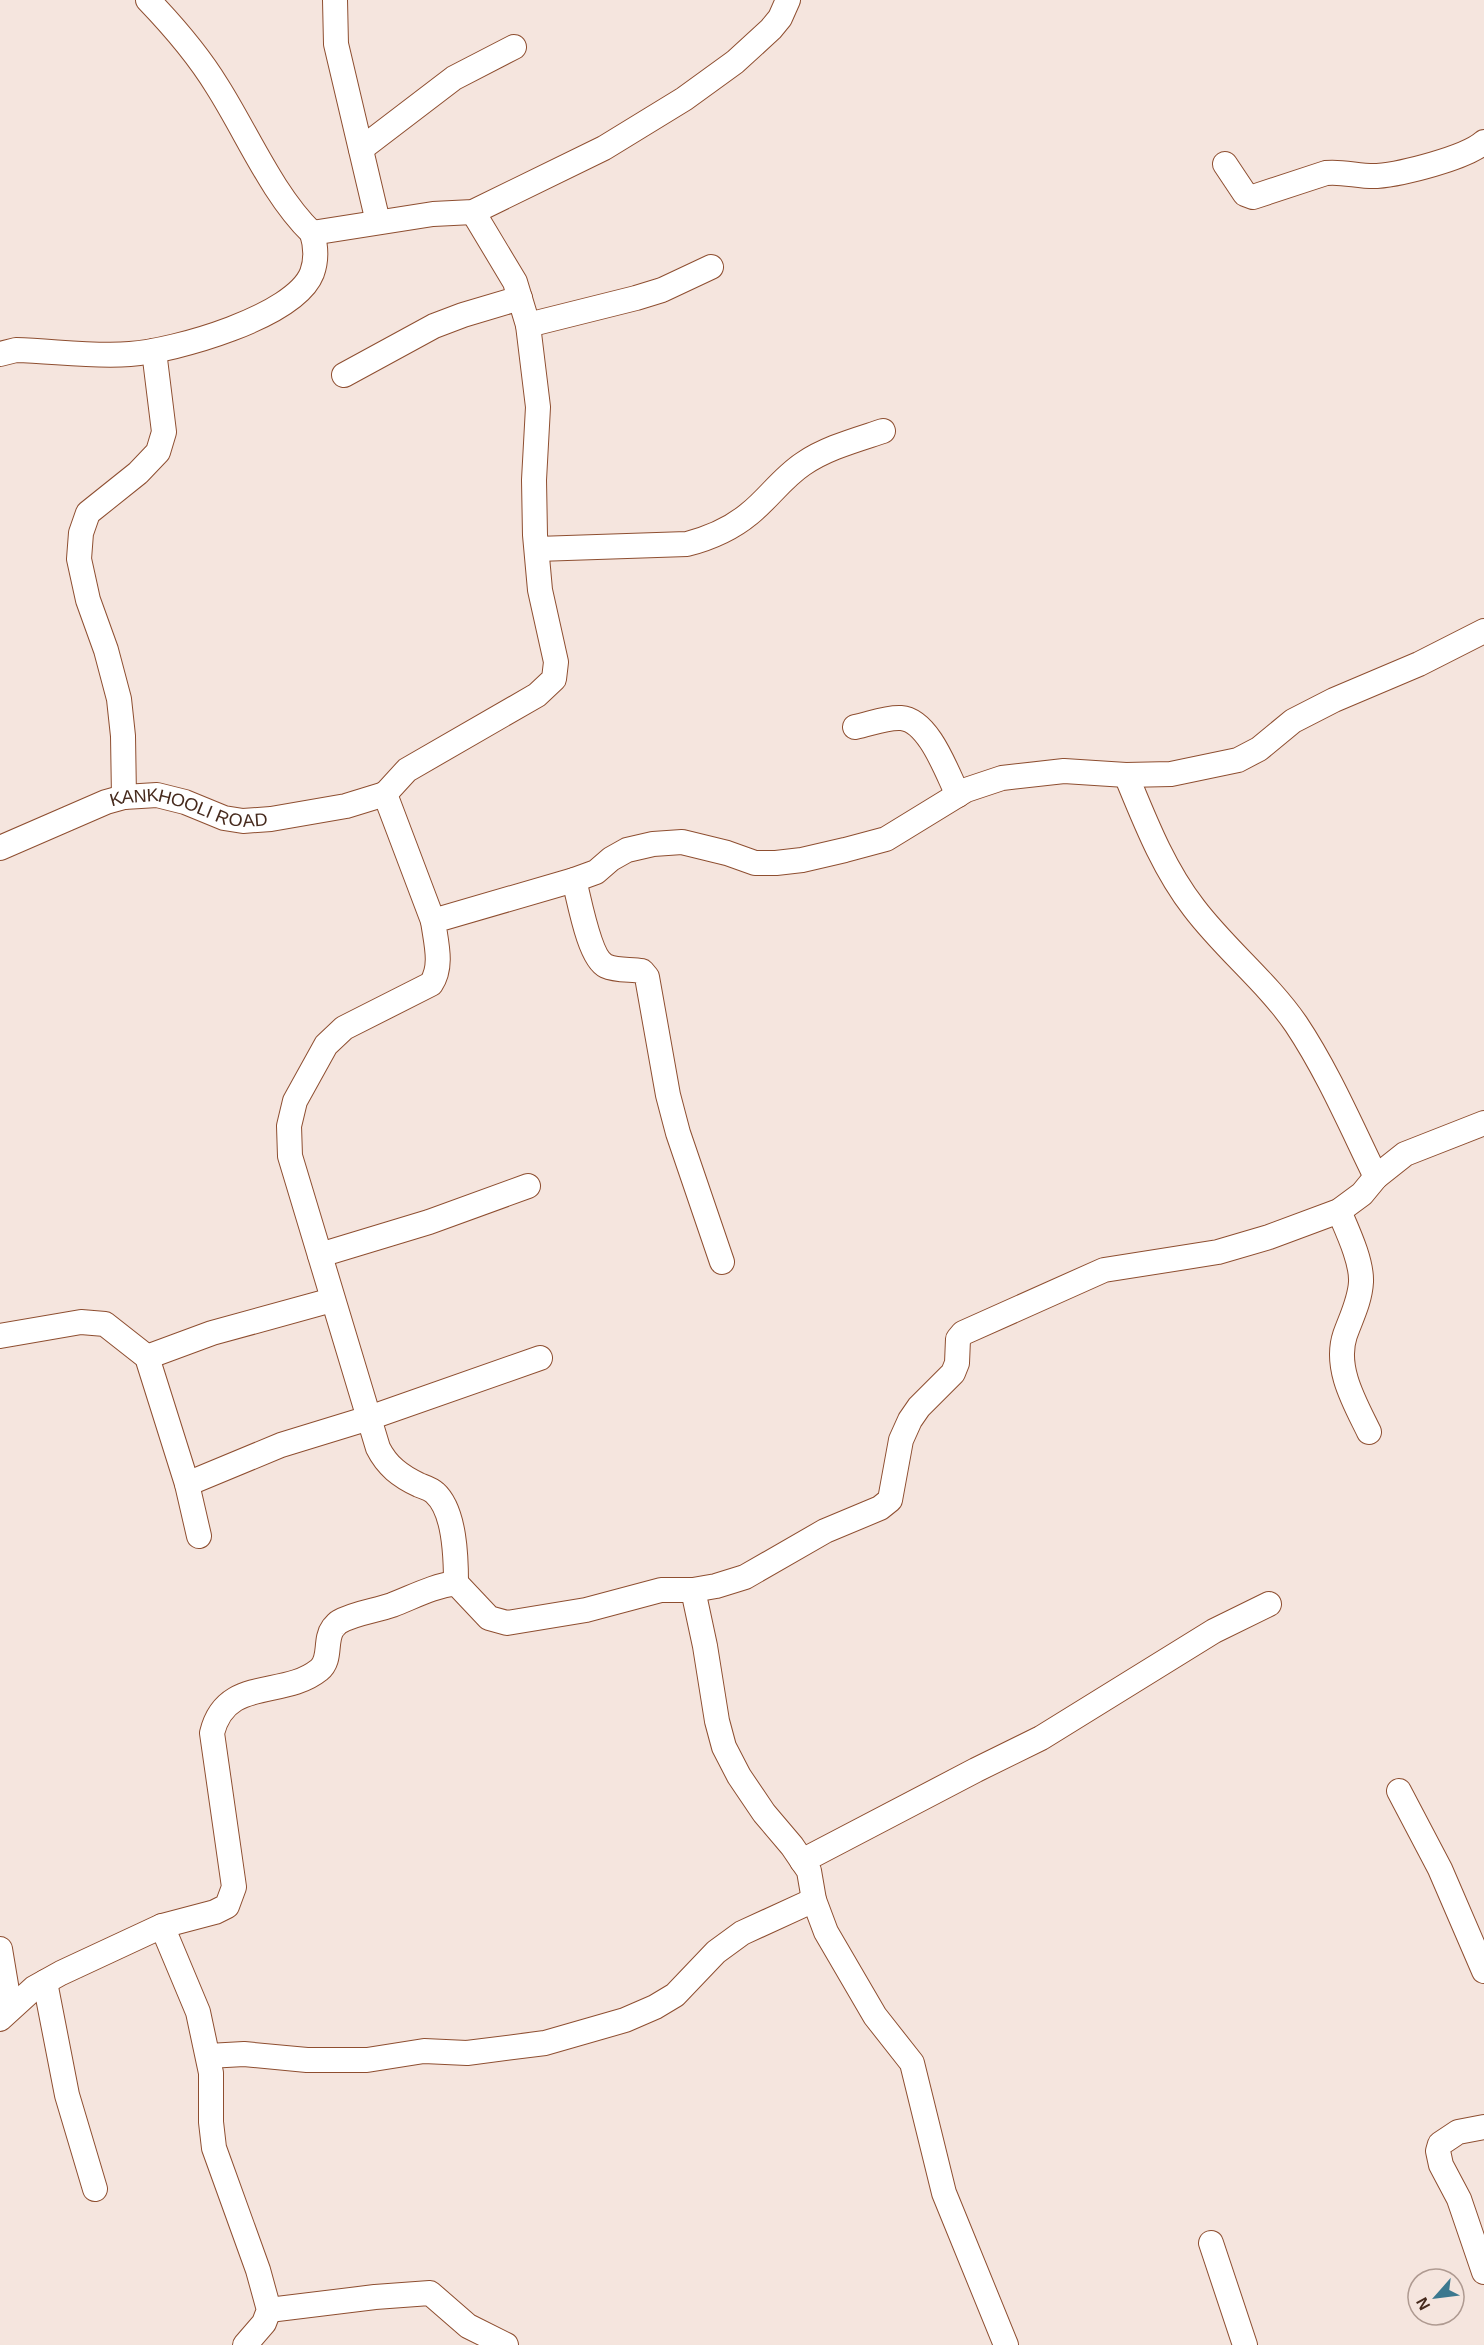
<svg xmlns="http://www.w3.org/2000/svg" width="1484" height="2345" viewBox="0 0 1484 2345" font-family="Helvetica,sans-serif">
<rect width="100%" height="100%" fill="#f5e5de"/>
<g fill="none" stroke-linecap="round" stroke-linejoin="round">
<!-- minor casing -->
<g stroke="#8e4e30" stroke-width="26">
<g id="minor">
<path d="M 148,0 C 173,26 198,55 217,86 C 247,133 272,194 312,233 L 433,214 L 473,212 L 604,148 L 684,99 L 735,62 L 771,29 L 780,18 L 788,0"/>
<path d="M 335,0 L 336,44 L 378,222"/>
<path d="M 361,149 L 454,78 L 514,47"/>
<path d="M 1225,164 L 1245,194 L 1253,197 L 1326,173 C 1343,171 1360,177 1377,176 C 1402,174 1466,158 1484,142"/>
<path d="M 528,325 L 636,298 L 662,290 L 711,267"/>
<path d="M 0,354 L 16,350 C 54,351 93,357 130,354 C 174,351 295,317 312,273 C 317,259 316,246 312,233"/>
<path d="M 344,375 L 434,326 L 463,315 L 520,298"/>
<path d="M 537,549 L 687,544 C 710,538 731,529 749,514 C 768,499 782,478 803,464 C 826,448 856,440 883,431"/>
<path d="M 855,727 C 870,724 886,717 901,718 C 929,720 947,773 958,795"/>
<path d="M 1126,775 C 1145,821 1163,868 1194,908 C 1225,949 1267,982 1296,1024 C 1328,1072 1351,1126 1376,1177"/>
<path d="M 385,794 L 407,770 L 537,695 L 554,679 L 556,662 L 540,590 L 535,535 L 534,480 L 538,407 L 528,325 L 515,282 L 473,212"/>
<path d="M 385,794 L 433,921"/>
<path d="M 124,797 L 123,736 L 119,699 L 106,650 L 88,600 L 79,559 L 81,533 L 88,513 L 138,473 L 158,452 L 164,432 L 154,351"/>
<path id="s1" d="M 0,848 L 106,802 L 124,797 L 157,795 L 185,802 L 224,818 L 243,821 L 271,819 L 346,806 L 385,794"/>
<path d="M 574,880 C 579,898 589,958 606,966 C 617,971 631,969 642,971 L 647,977 L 668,1095 L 678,1133 L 722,1262"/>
<path d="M 1339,1211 C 1347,1230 1362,1261 1361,1282 C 1360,1301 1351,1318 1345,1335 C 1334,1368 1355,1403 1369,1432"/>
<path d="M 320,1255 L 429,1222 L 528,1186"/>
<path d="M 0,1336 L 81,1322 L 105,1324 L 147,1357 L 187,1484 L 199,1536"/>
<path d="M 147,1357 L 212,1333 L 332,1300"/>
<path d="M 187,1484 L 281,1445 L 369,1418 L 540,1358"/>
<path d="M 456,1583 C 456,1558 455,1511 435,1493 C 431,1489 424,1487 419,1485 C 400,1476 387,1466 378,1448 L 290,1156 L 289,1126 L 295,1101 L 326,1045 L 344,1028 L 431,984 C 443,966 436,943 433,921 L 574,880 L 596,872 L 611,859 L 627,850 L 653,844 L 682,842 L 727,853 L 755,863 L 776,863 L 802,860 L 845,850 L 886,839 L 966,790 L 1002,778 L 1064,771 L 1126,775 L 1171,774 L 1238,760 L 1259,749 L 1293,721 L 1334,700 L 1419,664 L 1484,631"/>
<path d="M 693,1590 L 705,1646 L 717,1721 L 724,1747 L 739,1776 L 764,1813 L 792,1846 L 809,1871 L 814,1900 L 826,1932 L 875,2016 L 912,2063 L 944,2193 L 1006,2345"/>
<path d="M 1399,1791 L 1440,1869 L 1484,1971"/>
<path d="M 802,1861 L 976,1770 L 1041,1738 L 1214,1631 L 1269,1604"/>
<path d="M 162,1926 L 198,2012 L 211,2073 L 211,2122 L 214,2148 L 258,2270 L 269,2310 L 264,2323 L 245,2345"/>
<path d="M 0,1949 L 10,2009"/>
<path d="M 45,1982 L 67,2095 L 95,2189"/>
<path d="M 0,2019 L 34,1988 L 61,1973 L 162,1926 L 215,1912 L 227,1906 L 234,1887 L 212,1733 C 226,1676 283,1699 319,1670 C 332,1660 324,1640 333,1628 C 334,1627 338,1622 339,1622 C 354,1613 375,1611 392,1605 C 413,1597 433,1586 456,1583 L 489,1618 L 507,1623 L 586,1610 L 661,1590 L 693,1590 L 716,1586 L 745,1577 L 825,1531 L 880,1508 L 890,1500 L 901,1440 L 910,1420 L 919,1407 L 953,1373 L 957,1363 L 958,1339 L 963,1333 L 1104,1270 L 1218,1252 L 1269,1237 L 1339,1211 L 1362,1194 L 1376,1177 L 1405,1154 L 1484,1123"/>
<path d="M 208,2056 L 244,2054 L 307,2060 L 367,2060 L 424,2051 L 467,2053 L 545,2043 L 625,2020 L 655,2007 L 675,1995 L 716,1952 L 742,1933 L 814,1900"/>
<path d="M 1484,2127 L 1458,2132 L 1440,2144 L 1438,2151 L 1441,2165 L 1459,2199 L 1484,2272"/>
<path d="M 1211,2243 L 1245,2345"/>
<path d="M 269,2310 L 375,2297 L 430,2293 L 468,2326 L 506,2345"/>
</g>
</g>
<!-- minor -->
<use href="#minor" stroke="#fff" stroke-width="24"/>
</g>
<g text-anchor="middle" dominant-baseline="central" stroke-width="6" stroke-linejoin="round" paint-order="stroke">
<!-- street labels -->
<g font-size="18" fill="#462a1d" stroke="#f5e5de">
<text stroke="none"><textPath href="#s1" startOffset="201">KANKHOOLI ROAD</textPath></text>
</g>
</g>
<!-- north arrow -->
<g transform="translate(1436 2297) rotate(242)"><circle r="28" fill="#f5e5de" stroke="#af9a91" stroke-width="1.5"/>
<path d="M0-4.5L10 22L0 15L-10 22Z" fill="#3b788f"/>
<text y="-9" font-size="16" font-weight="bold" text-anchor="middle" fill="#462a1d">N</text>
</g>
</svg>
